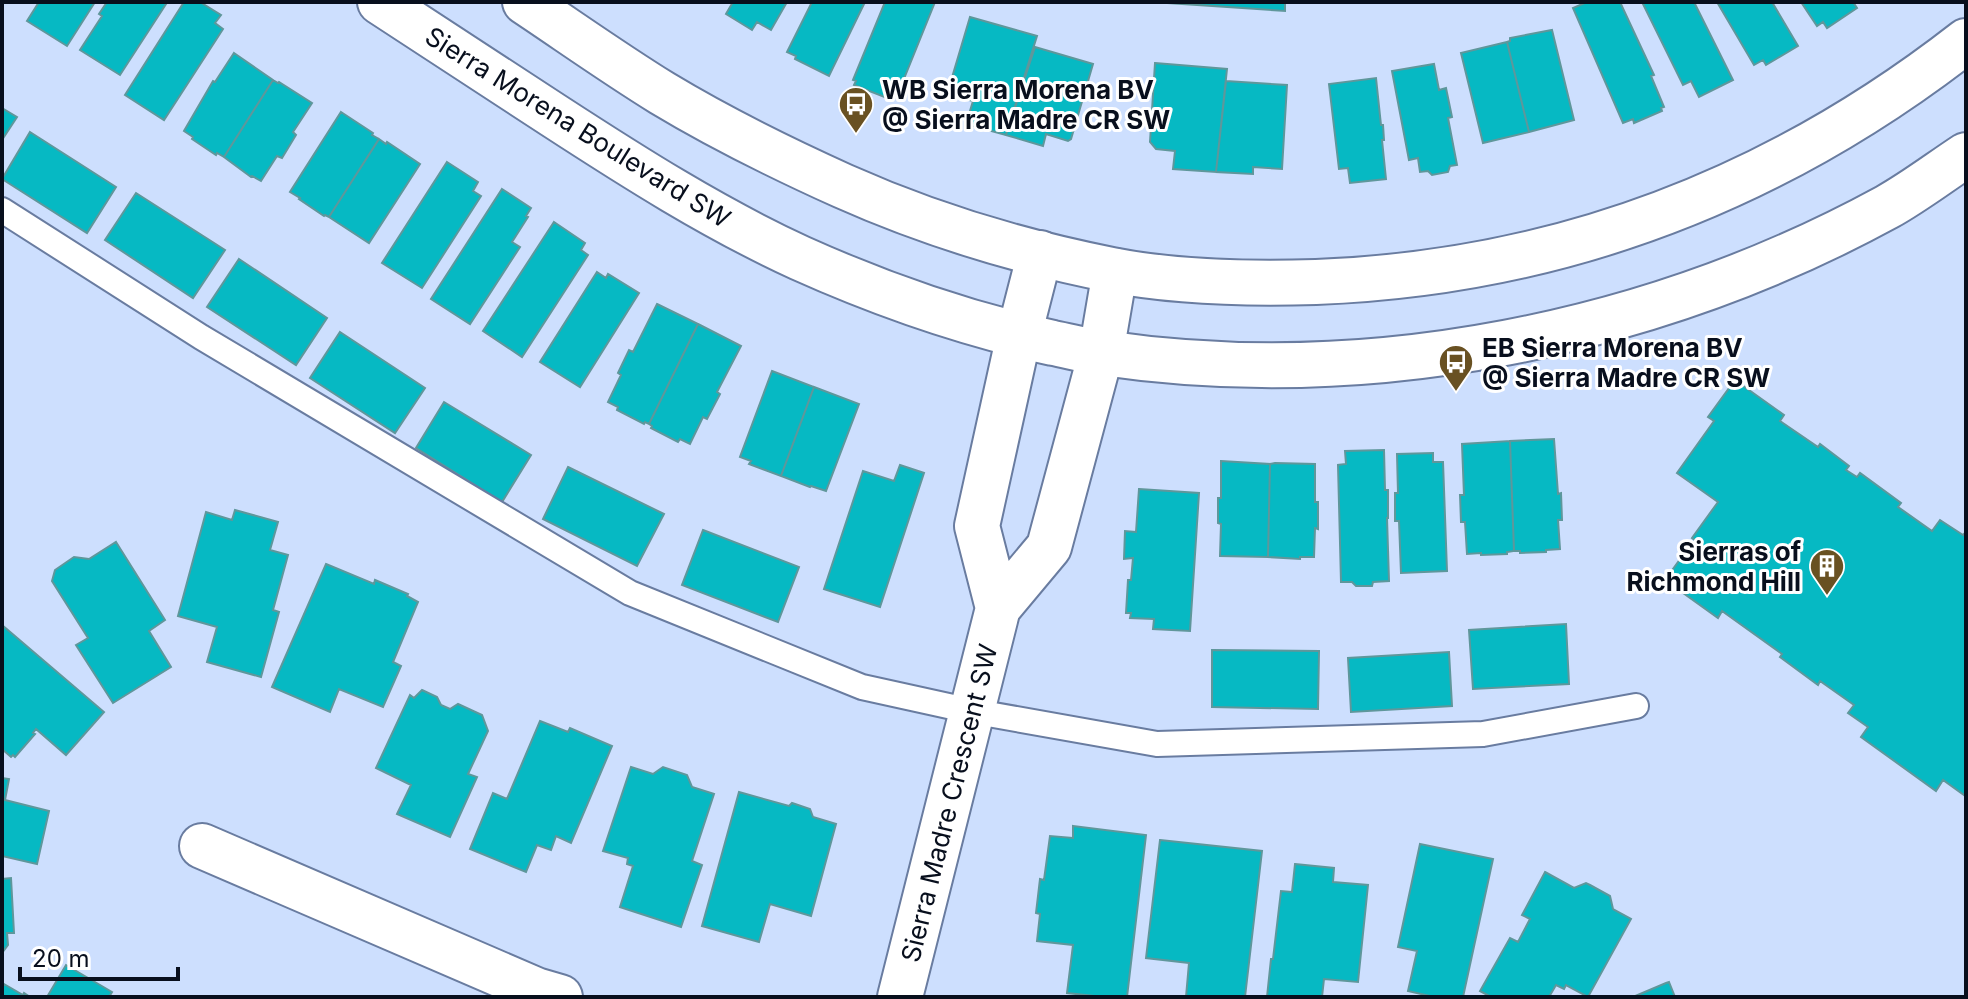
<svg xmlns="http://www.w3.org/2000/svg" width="1968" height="999" viewBox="0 0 1968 999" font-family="Inter,sans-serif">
<rect width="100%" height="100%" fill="#cddffe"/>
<!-- building -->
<path fill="#06b9c3" stroke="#5f979b" stroke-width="2" d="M 39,2 L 95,2 L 67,46 L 27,21 Z
M 107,2 L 163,2 L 166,4 L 120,75 L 80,50 L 102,16 L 99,14 Z
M 184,2 L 200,2 L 221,15 L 215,23 L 223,29 L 164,120 L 125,95 Z
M 733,2 L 787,2 L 771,30 L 757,22 L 752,30 L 726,14 Z
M 812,2 L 865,2 L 829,76 L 795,59 L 796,56 L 787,52 Z
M 885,2 L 935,2 L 897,96 L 889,93 L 887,98 L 854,85 L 856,81 L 853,80 Z
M 1168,2 L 1285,2 L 1285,11 L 1168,3 Z
M 1587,2 L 1620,2 L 1654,75 L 1651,76 L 1664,107 L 1661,108 L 1662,111 L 1634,123 L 1633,119 L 1623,123 L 1573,8 Z
M 1642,2 L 1694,2 L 1733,80 L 1699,97 L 1691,81 L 1683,85 Z
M 1717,2 L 1772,2 L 1798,46 L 1766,65 L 1763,60 L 1754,65 Z
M 1801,2 L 1853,2 L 1857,8 L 1827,28 L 1823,22 L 1817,26 Z
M 970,17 L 1037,36 L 1006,135 L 966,124 L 973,101 L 954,96 L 953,91 L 948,91 Z
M 1552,30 L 1574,120 L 1529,132 L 1507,42 L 1510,41 L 1510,38 Z
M 1507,42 L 1529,132 L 1483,143 L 1461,53 Z
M 1035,47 L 1093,64 L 1071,139 L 1068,141 L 1046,134 L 1043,146 L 1006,135 Z
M 234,53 L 273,80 L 224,157 L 217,153 L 216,155 L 192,139 L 193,137 L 184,131 L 213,81 L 215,82 Z
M 1155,63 L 1227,69 L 1216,172 L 1173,169 L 1175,151 L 1156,149 L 1150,142 Z
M 1434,64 L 1439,90 L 1446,88 L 1452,117 L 1448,118 L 1457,165 L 1450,166 L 1448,172 L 1432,175 L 1428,171 L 1420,172 L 1418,158 L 1409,160 L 1392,71 Z
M 1376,78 L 1381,125 L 1383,125 L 1384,140 L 1382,140 L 1386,179 L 1350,183 L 1348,168 L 1339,169 L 1329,84 Z
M 273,80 L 278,83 L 279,82 L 312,103 L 293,132 L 296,135 L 282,158 L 277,156 L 261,181 L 252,176 L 251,177 L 224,157 Z
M 1226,81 L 1287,85 L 1282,169 L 1253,167 L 1253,174 L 1216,172 Z
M 2,108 L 17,117 L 2,140 Z
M 341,112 L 373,133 L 372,135 L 379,139 L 329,217 L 325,215 L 324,216 L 299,199 L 300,198 L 290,192 Z
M 30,132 L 116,187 L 87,233 L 2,179 Z
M 379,139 L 386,144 L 387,142 L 420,164 L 369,243 L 329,217 Z
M 447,162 L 478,182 L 473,191 L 481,196 L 422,288 L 382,263 Z
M 502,189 L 531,208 L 526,216 L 528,217 L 512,242 L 520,247 L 470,324 L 431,299 Z
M 136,193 L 225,250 L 193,298 L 105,240 Z
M 554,222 L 585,243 L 581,250 L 588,255 L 522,357 L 483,331 Z
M 239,259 L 327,318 L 296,365 L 207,307 Z
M 597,272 L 606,278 L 608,274 L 639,293 L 580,387 L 540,362 Z
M 657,304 L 698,324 L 649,424 L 645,422 L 644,424 L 617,410 L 618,407 L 608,402 L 621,375 L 618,373 L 629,350 L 633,352 Z
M 698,324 L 741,346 L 717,392 L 720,394 L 707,419 L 703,417 L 690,444 L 680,439 L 678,442 L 651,428 L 652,426 L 649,424 Z
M 340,332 L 425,388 L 395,433 L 310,378 Z
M 772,371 L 814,387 L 781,476 L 749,464 L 751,461 L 740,457 Z
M 1735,380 L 1784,415 L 1780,421 L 1818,447 L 1820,444 L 1849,466 L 1846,470 L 1857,477 L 1860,473 L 1901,503 L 1898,507 L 1932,531 L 1940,520 L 1963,535 L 1966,532 L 1966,792 L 1964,795 L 1943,780 L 1936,791 L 1861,737 L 1868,727 L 1848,713 L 1854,705 L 1820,681 L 1818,685 L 1780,657 L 1782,654 L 1722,611 L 1718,618 L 1665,580 L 1691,544 L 1697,548 L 1700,544 L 1692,538 L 1718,502 L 1677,473 L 1714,421 L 1708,417 Z
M 814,387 L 859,404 L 826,491 L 811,486 L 810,487 L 781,476 Z
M 444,402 L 531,455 L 502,502 L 416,448 Z
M 1554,439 L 1558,494 L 1561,493 L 1562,520 L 1558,520 L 1560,549 L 1546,550 L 1546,552 L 1520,553 L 1520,551 L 1514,551 L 1510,441 Z
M 1510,441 L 1514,551 L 1507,552 L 1507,554 L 1481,555 L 1481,553 L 1467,554 L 1465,522 L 1461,522 L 1460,495 L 1464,495 L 1462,444 Z
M 1384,450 L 1385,490 L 1388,490 L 1388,518 L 1387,518 L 1389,581 L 1373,582 L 1372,586 L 1356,586 L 1352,582 L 1341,582 L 1338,465 L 1346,464 L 1345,451 Z
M 1433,453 L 1433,462 L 1443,462 L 1447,571 L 1401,573 L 1399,521 L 1395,521 L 1395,493 L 1398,493 L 1397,454 Z
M 1221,461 L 1270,464 L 1268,557 L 1220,556 L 1221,524 L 1218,523 L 1218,498 L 1221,498 Z
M 1275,463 L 1315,464 L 1315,502 L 1318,502 L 1318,529 L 1315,528 L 1314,557 L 1300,557 L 1300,559 L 1268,557 L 1270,464 Z
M 900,465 L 924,473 L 880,607 L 824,589 L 863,471 L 894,481 Z
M 568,467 L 664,514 L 637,566 L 543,519 Z
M 1139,489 L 1199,493 L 1190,631 L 1153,629 L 1154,619 L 1130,618 L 1131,613 L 1126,613 L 1128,580 L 1131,580 L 1133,558 L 1124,559 L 1125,531 L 1136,532 Z
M 235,510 L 278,522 L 270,550 L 288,555 L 273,610 L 279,612 L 261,677 L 207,662 L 217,627 L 178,616 L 206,512 L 232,520 Z
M 703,530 L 799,567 L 778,622 L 682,585 Z
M 116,542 L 165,620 L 149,631 L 171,667 L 113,703 L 76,645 L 88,638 L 52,581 L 55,570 L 74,557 L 89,559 Z
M 326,564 L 374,584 L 375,580 L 408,594 L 407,596 L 418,602 L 393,662 L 401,666 L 383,707 L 339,689 L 330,712 L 272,687 Z
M 1566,624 L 1569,684 L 1473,689 L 1469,630 Z
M 2,625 L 104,712 L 66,755 L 36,729 L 33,733 L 35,734 L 15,757 L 13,755 L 11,757 L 2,749 Z
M 1212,650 L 1319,651 L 1318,709 L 1212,707 Z
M 1449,652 L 1452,706 L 1351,712 L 1348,658 Z
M 422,690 L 437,697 L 441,705 L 450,709 L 458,704 L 482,715 L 488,731 L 468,774 L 477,777 L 450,837 L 397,814 L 411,785 L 376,768 L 410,695 L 414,698 Z
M 540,721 L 568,732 L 570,728 L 612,746 L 571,843 L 556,836 L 551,850 L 537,845 L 526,872 L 470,849 L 493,793 L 507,799 Z
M 631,767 L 653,774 L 663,767 L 687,775 L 692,787 L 714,794 L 692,861 L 702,865 L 681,927 L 620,907 L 633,866 L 627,864 L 628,858 L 603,851 Z
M 2,778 L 9,779 L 5,800 L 49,811 L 37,864 L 2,856 Z
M 739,792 L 789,806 L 792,803 L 810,809 L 813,817 L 836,824 L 811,916 L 770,904 L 759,942 L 702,926 Z
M 1073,826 L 1146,835 L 1127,997 L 1104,997 L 1067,993 L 1073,945 L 1037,941 L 1040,914 L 1036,913 L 1040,879 L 1044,880 L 1050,836 L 1073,838 Z
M 1160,840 L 1262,851 L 1245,997 L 1186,997 L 1189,963 L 1146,958 Z
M 1420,844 L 1493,859 L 1463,997 L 1434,997 L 1408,991 L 1417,951 L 1398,947 Z
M 1295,864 L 1334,868 L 1333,882 L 1368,885 L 1358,982 L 1324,979 L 1322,997 L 1267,997 L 1271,959 L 1273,959 L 1281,891 L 1292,892 Z
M 1545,872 L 1574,888 L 1586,883 L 1590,885 L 1610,896 L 1613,909 L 1631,919 L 1588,997 L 1566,985 L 1564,989 L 1556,985 L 1549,997 L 1491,997 L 1480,991 L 1510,938 L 1518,942 L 1530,919 L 1522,915 Z
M 11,878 L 14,933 L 7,933 L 8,945 L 2,953 L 2,879 Z
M 66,965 L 112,992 L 109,997 L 47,997 Z
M 1669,982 L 1675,997 L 1633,997 L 1666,983 Z
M 4,984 L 23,995 L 24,993 L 30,997 L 2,997 L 2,988 Z"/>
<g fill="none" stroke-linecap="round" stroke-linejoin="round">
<!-- lane casing -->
<g stroke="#697ca0" stroke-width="28">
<path id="lane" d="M 2,210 L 201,337 L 630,593 L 862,687 L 971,711 L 1157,744 L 1483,734 L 1636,706"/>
</g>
<!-- street casing -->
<g stroke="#697ca0" stroke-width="48">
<path id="street" d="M 998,608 L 977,526 L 1019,335 L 1040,253
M 202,846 L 536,990 L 560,997
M 900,997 L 998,608 L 1049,547 L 1101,353 L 1115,271"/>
</g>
<!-- secondary casing -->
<g stroke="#697ca0" stroke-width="48">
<path id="secondary" d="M 380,2 C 438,40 496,78 553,115 C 633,167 713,218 800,258 C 880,294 966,324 1053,343 C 1069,346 1086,351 1103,353 C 1369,392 1652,335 1887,207 C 1914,192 1940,172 1966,155
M 525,2 C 570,32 615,64 662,93 C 720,128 781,158 843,186 C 928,224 1021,252 1112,270 C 1178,283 1249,284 1316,282 C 1558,273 1775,190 1966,41"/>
</g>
<!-- lane -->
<use href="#lane" stroke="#fff" stroke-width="24"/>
<!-- street -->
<use href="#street" stroke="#fff" stroke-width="44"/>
<!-- secondary -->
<use href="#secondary" stroke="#fff" stroke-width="44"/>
</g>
<!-- icons -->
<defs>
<g id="bus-pin" transform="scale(1.8)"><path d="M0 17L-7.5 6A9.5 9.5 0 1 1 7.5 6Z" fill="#695122" stroke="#fff"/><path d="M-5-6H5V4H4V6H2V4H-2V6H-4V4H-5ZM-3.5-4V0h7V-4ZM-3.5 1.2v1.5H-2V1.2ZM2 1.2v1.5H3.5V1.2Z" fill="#fff"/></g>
<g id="building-pin" transform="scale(1.8)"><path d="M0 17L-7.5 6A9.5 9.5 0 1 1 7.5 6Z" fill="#695122" stroke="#fff"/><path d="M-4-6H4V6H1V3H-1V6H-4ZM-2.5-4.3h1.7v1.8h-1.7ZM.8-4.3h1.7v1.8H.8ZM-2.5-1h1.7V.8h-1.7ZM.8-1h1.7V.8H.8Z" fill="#fff"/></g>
</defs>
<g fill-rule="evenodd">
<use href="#bus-pin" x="856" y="104"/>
<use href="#bus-pin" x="1456" y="362"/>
<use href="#building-pin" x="1827" y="566"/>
</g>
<g text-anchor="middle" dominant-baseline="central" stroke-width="6" stroke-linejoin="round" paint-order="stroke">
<!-- poi labels -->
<g font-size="26" font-weight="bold" fill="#080f1d" stroke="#fff" text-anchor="start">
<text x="882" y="89">WB Sierra Morena BV<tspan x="882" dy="30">@ Sierra Madre CR SW</tspan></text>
<text x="1482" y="347">EB Sierra Morena BV<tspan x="1482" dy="30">@ Sierra Madre CR SW</tspan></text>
<text x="1801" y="551" text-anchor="end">Sierras of<tspan x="1801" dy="30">Richmond Hill</tspan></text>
</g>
<!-- street labels -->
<g font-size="26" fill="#080f1d" stroke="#fff">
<text transform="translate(578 127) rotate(32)">Sierra Morena Boulevard SW</text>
<text transform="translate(949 803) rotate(-76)">Sierra Madre Crescent SW</text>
</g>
</g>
<!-- border -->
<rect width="1968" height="999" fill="none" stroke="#080f1d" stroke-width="8"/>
<!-- scale -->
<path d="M20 967v12h158v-12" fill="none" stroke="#080f1d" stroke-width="4"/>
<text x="32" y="967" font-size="24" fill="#080f1d" stroke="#ffffff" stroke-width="6" paint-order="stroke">20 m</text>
</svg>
